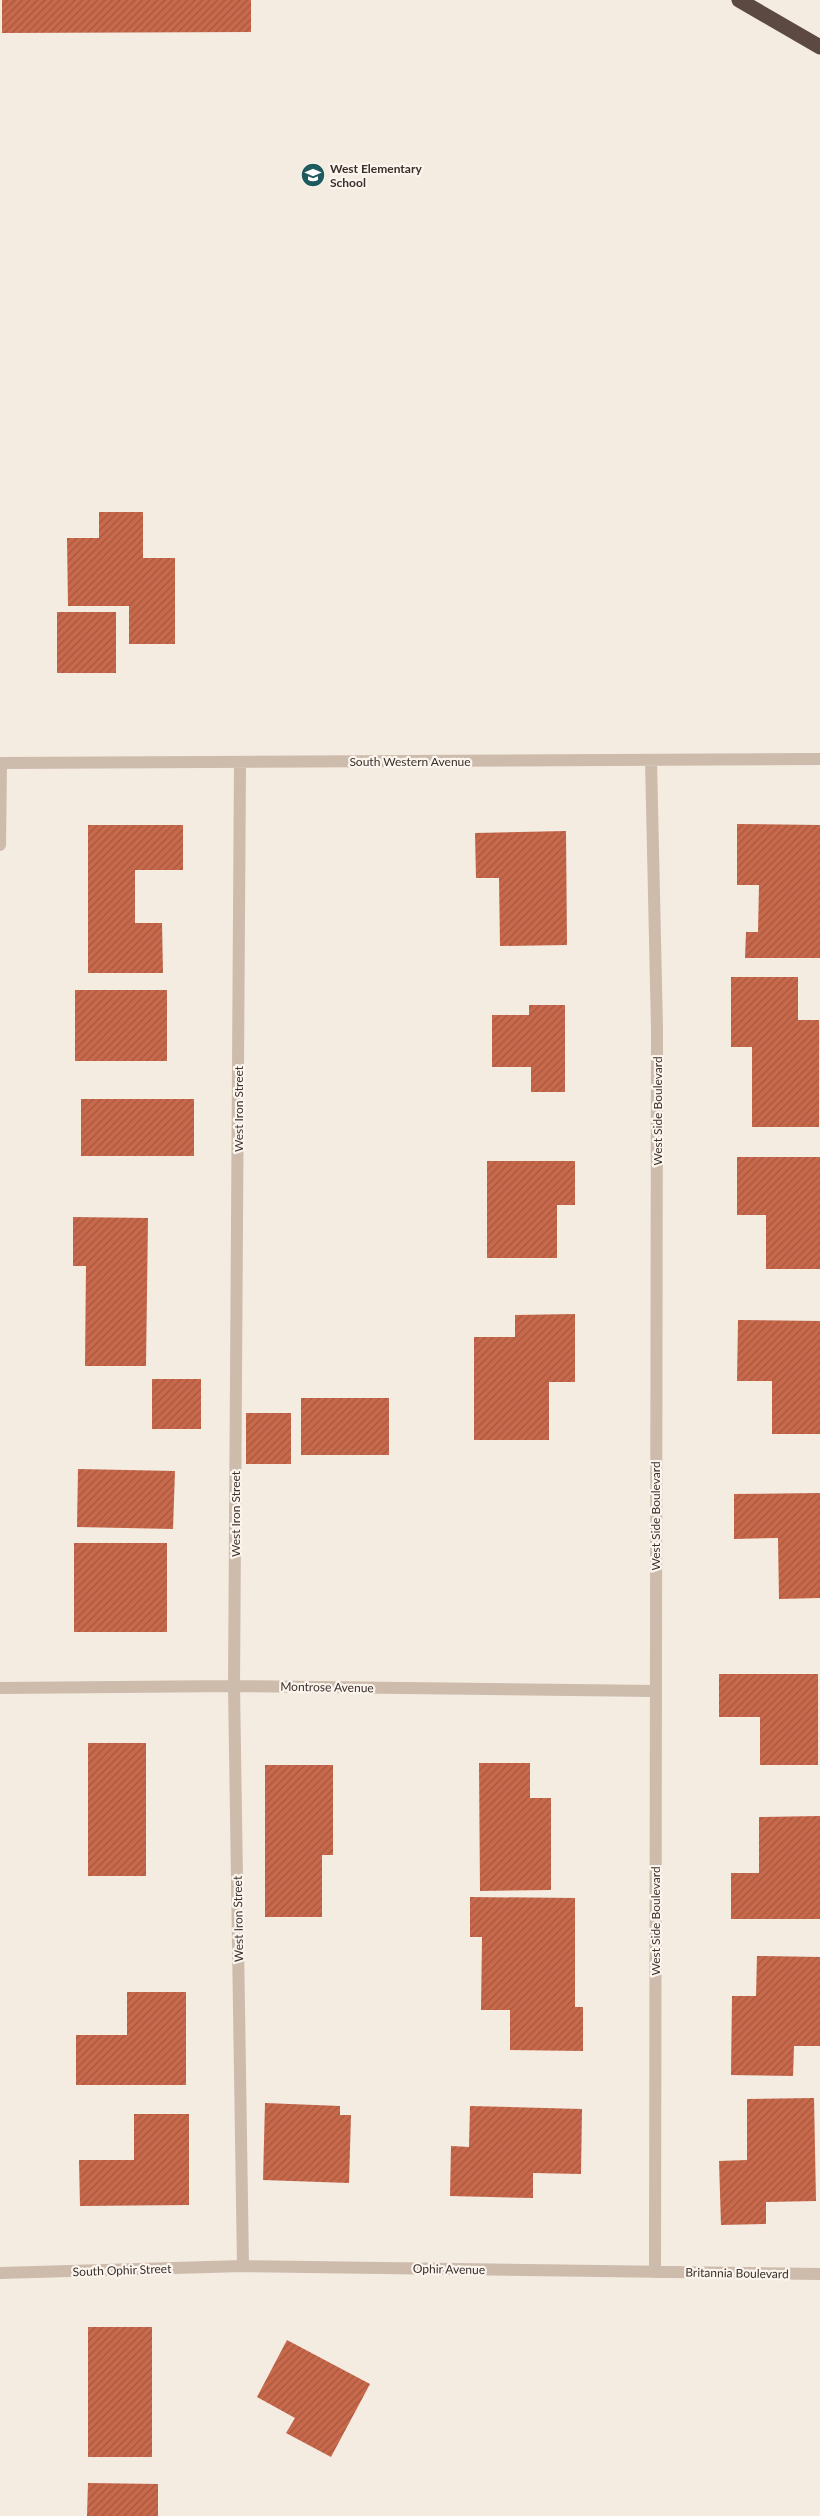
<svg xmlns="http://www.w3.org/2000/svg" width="820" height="2516" viewBox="0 0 820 2516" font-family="Lato,sans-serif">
<defs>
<pattern id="building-hatch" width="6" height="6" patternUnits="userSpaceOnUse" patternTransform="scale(1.25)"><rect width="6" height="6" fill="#c8694b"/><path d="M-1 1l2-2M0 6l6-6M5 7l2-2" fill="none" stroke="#a4573f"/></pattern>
</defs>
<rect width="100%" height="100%" fill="#f4ebe1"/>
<!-- building -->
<path fill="url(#building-hatch)" d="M 2,0 L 251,0 L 251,32 L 2,33 Z
M 99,512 L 143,512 L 143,558 L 175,558 L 175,644 L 129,644 L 129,606 L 68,606 L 67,538 L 99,538 Z
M 57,612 L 116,612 L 116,673 L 57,673 Z
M 737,824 L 820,825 L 820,958 L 745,958 L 746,932 L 758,932 L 759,885 L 737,885 Z
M 88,825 L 183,825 L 183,870 L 135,870 L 135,923 L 162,923 L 163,973 L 88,973 Z
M 566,831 L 567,945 L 500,946 L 499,878 L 476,878 L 475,833 Z
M 731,977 L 798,977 L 798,1020 L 819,1020 L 819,1127 L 752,1127 L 752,1047 L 731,1047 Z
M 75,990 L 167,990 L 167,1061 L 75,1061 Z
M 529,1005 L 565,1005 L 565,1092 L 531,1092 L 531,1067 L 492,1067 L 492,1015 L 529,1015 Z
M 81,1099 L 194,1099 L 194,1156 L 81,1156 Z
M 737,1157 L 820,1157 L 820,1269 L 766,1269 L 766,1215 L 737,1215 Z
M 487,1161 L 575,1161 L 575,1205 L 557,1205 L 557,1258 L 487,1258 Z
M 73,1217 L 148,1218 L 146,1366 L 85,1366 L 86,1266 L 73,1266 Z
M 575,1314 L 575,1382 L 549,1382 L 549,1440 L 474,1440 L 474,1337 L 515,1337 L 515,1315 Z
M 738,1320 L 820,1321 L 820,1434 L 772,1434 L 772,1381 L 737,1381 Z
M 152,1379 L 201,1379 L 201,1429 L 152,1429 Z
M 301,1398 L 389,1398 L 389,1455 L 301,1455 Z
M 246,1413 L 291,1413 L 291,1464 L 246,1464 Z
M 78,1469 L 175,1471 L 173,1529 L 77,1527 Z
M 820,1493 L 820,1598 L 779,1599 L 778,1538 L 734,1539 L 734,1494 Z
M 74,1543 L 167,1543 L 167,1632 L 74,1632 Z
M 719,1674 L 818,1674 L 818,1765 L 760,1765 L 760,1717 L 719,1717 Z
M 88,1743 L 146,1743 L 146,1876 L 88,1876 Z
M 479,1763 L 530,1763 L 530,1798 L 551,1798 L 551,1890 L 480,1891 Z
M 265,1765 L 333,1765 L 333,1855 L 322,1855 L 322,1917 L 265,1917 Z
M 820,1816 L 820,1919 L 731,1919 L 731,1873 L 759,1873 L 759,1817 Z
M 470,1897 L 575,1898 L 575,2007 L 583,2007 L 583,2051 L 510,2050 L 510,2010 L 481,2010 L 482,1937 L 470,1937 Z
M 757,1956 L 820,1957 L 820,2046 L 794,2046 L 793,2076 L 731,2075 L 732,1996 L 756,1996 Z
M 127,1992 L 186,1992 L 186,2085 L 76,2085 L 76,2035 L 127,2035 Z
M 814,2098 L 816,2201 L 766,2202 L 766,2224 L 721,2225 L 719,2161 L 747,2160 L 747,2099 Z
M 265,2103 L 340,2106 L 340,2115 L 351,2115 L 349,2183 L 263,2180 Z
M 470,2106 L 582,2109 L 581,2174 L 533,2173 L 533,2198 L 450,2196 L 451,2146 L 469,2147 Z
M 134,2114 L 189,2114 L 189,2205 L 80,2206 L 79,2160 L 134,2160 Z
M 88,2327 L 152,2327 L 152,2457 L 88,2457 Z
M 287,2340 L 370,2384 L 331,2457 L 286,2433 L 295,2418 L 257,2397 Z
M 88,2483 L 158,2484 L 158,2516 L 87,2516 Z"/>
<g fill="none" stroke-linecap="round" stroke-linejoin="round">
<!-- minor -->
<path stroke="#cdbbac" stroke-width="12" d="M 651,760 L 657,1029 L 655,2272
M 240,762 L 234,1686 L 243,2266
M 0,763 L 820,759
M 0,845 L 1,763
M 0,1688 L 234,1686 L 655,1691
M 0,2273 L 243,2266 L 820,2274"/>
<!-- highway -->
<path stroke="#5c4a42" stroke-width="15" d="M 739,0 L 820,47"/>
</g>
<!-- icons -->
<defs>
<g id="school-disc" transform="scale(1.25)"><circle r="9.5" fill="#1f5a5e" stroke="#fbf5ee"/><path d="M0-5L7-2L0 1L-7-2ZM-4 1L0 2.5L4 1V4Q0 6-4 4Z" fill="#fff"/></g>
</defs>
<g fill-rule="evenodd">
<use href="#school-disc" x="313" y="175"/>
</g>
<g text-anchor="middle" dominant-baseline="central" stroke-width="4.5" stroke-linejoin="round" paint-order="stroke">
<!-- poi labels -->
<g font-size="12" font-weight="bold" fill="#3b302b" stroke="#fbf5ee" text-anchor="start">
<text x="330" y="168">West Elementary<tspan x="330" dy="14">School</tspan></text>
</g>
<!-- street labels -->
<g font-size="12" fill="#3b302b" stroke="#fbf5ee">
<text x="410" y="761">South Western Avenue</text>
<text transform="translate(238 1109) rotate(-90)">West Iron Street</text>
<text transform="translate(657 1111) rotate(-90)">West Side Boulevard</text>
<text transform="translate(235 1514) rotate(-90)">West Iron Street</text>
<text transform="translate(655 1516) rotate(-90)">West Side Boulevard</text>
<text transform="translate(327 1687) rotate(1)">Montrose Avenue</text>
<text transform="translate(238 1919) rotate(-91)">West Iron Street</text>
<text transform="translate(655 1921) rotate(-90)">West Side Boulevard</text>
<text transform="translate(449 2269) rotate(1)">Ophir Avenue</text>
<text transform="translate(122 2270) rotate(-2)">South Ophir Street</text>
<text transform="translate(737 2273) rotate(1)">Britannia Boulevard</text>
</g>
</g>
</svg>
